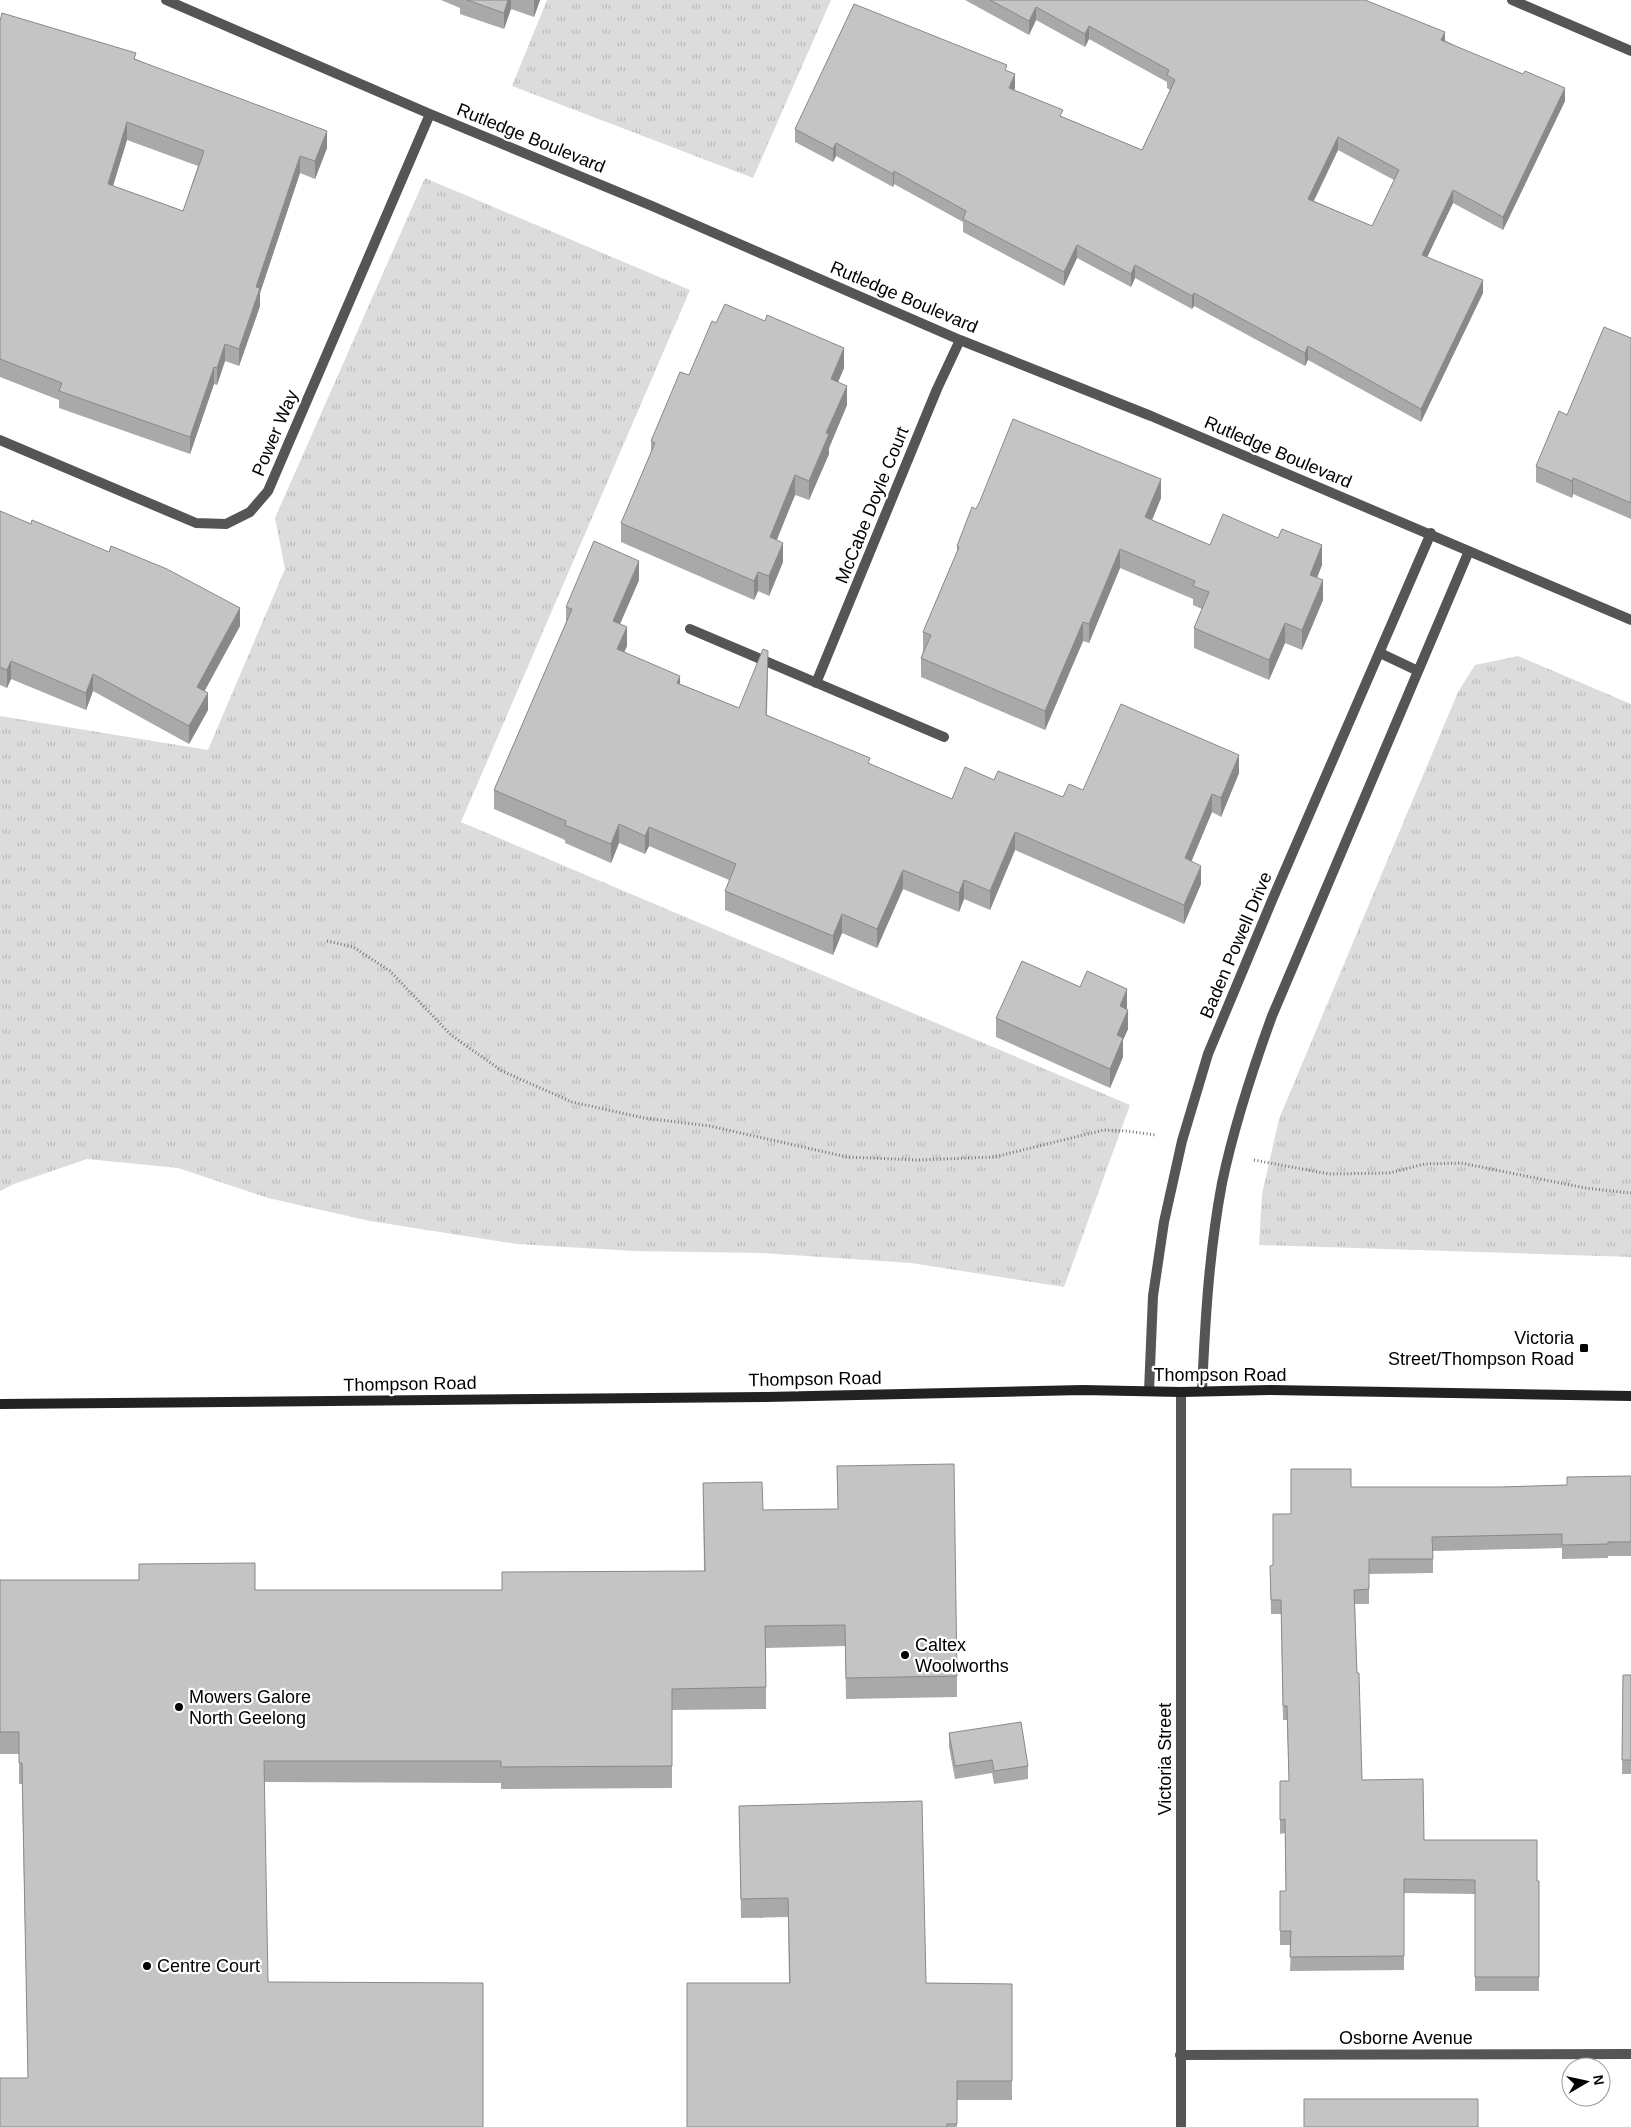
<svg xmlns="http://www.w3.org/2000/svg" width="1631" height="2127" viewBox="0 0 1631 2127" font-family="Arial,sans-serif">
<defs>
<pattern id="grass-tufts" width="24" height="20" patternUnits="userSpaceOnUse" patternTransform="scale(1.25)"><rect width="24" height="20" fill="#dcdcdc"/><path d="M3 7l-1-3M5 7V3M7 7l1-3M15 17l-1-3M17 17v-4M19 17l1-3" fill="none" stroke="#bbb"/></pattern>
</defs>
<rect width="100%" height="100%" fill="#fff"/>
<!-- grass -->
<path fill="url(#grass-tufts)" d="M 547,0 L 831,0 L 753,178 L 512,86 Z
M 425,178 L 690,290 L 461,822 L 1130,1105 L 1064,1287 L 911,1263 L 761,1253 L 633,1251 L 517,1244 L 370,1221 L 268,1198 L 178,1168 L 87,1159 L 14,1184 L 0,1191 L 0,716 L 208,750 L 285,569 L 275,518 Z
M 1518,656 L 1631,704 L 1631,1257 L 1259,1245 L 1262,1194 L 1279,1119 L 1458,692 L 1475,665 Z"/>
<g fill="none" stroke-linecap="round" stroke-linejoin="round">
<!-- path -->
<path stroke="#777" stroke-width="3" stroke-dasharray="1 2.5" stroke-linecap="butt" d="M 327,941 L 353,947 L 390,971 L 451,1035 L 502,1071 L 572,1102 L 644,1118 L 710,1126 L 847,1157 L 918,1160 L 994,1157 L 1104,1130 L 1127,1131 L 1156,1135
M 1254,1160 L 1329,1174 L 1389,1173 L 1425,1164 L 1461,1163 L 1585,1188 L 1631,1193"/>
<!-- minor -->
<path stroke="#555" stroke-width="10" d="M 166,0 L 430,114 L 652,206 L 960,340 L 1151,416 L 1631,620
M 1512,0 L 1631,51
M 0,440 L 196,523 L 226,524 L 250,512 L 268,491 L 430,114
M 690,629 L 944,737
M 1380,653 L 1418,671
M 816,683 L 937,389 L 960,340
M 1149,1391 L 1153,1296 L 1164,1222 L 1182,1141 L 1208,1054 L 1273,898 L 1431,533
M 1202,1391 C 1205,1322 1209,1252 1222,1183 C 1234,1126 1252,1071 1272,1016 L 1469,551
M 1180,2055 L 1631,2054"/>
<!-- tertiary -->
<path stroke="#555" stroke-width="10" d="M 1181,2127 L 1181,1392"/>
<!-- secondary -->
<path stroke="#222" stroke-width="10" d="M 0,1404 L 766,1397 L 1083,1390 L 1181,1392 L 1270,1390 L 1631,1396"/>
</g>
<!-- wall -->
<path fill="#a9a9a9" fill-rule="evenodd" d="M 441,0 L 540,0 L 534,17 L 511,9 L 504,29 L 460,14 L 460,8 Z
M 965,0 L 1365,0 L 1565,101 L 1503,230 L 1453,203 L 1427,257 L 1483,293 L 1421,422 L 1308,360 L 1305,366 L 1194,306 L 1192,309 L 1135,278 L 1131,287 L 1077,258 L 1064,286 L 963,232 L 963,222 L 894,184 L 893,187 L 836,156 L 833,162 L 795,142 L 795,129 L 1007,71 L 1015,88 L 1014,90 L 1063,117 L 1142,150 L 1170,90 L 1167,88 L 1167,82 L 1089,39 L 1085,47 L 1036,20 L 1029,35 ZM 1338,150 L 1394,180 L 1372,226 L 1314,201 Z
M 0,21 L 136,59 L 327,148 L 315,179 L 300,173 L 260,293 L 260,306 L 239,366 L 225,361 L 217,385 L 214,384 L 190,454 L 59,408 L 59,400 L 0,377 ZM 127,140 L 198,166 L 183,211 L 113,186 Z
M 716,323 L 844,368 L 838,382 L 847,405 L 829,448 L 829,454 L 809,500 L 795,495 L 776,540 L 783,562 L 769,596 L 758,591 L 754,600 L 621,542 L 621,523 L 651,452 L 651,441 L 689,375 Z
M 1631,338 L 1631,519 L 1573,494 L 1572,498 L 1536,482 L 1536,466 L 1567,415 Z
M 1161,498 L 1152,520 L 1210,545 L 1322,565 L 1317,578 L 1323,600 L 1302,650 L 1285,643 L 1269,680 L 1194,648 L 1194,628 L 1202,609 L 1193,605 L 1193,599 L 1120,568 L 1089,643 L 1083,641 L 1045,730 L 921,677 L 921,658 L 923,651 L 923,632 L 957,552 L 957,546 L 976,509 Z
M 0,511 L 240,626 L 204,691 L 208,710 L 189,744 L 93,691 L 86,710 L 11,679 L 7,688 L 0,685 Z
M 639,580 L 620,624 L 627,646 L 624,652 L 680,684 L 739,708 L 768,670 L 767,715 L 870,764 L 952,799 L 994,780 L 1063,797 L 1083,790 L 1239,773 L 1221,817 L 1212,812 L 1191,861 L 1201,884 L 1184,924 L 1015,850 L 990,910 L 964,899 L 959,912 L 903,889 L 877,948 L 842,933 L 833,955 L 725,910 L 725,891 L 729,880 L 649,846 L 645,854 L 619,843 L 611,863 L 565,843 L 565,840 L 494,809 L 494,790 L 566,623 L 566,607 Z
M 1127,1008 L 1128,1029 L 1123,1040 L 1123,1057 L 1110,1088 L 996,1037 L 996,1018 Z
M 837,1466 L 957,1676 L 957,1697 L 846,1699 L 845,1646 L 766,1648 L 766,1709 L 672,1710 L 672,1788 L 501,1789 L 501,1783 L 264,1782 L 28,2078 L 22,1784 L 19,1784 L 19,1754 L 0,1754 L 0,1580 L 255,1590 L 502,1590 L 704,1571 L 703,1483 L 763,1510 L 838,1509 Z
M 1631,1476 L 1631,1556 L 1608,1556 L 1608,1558 L 1562,1559 L 1562,1548 L 1433,1551 L 1433,1573 L 1369,1574 L 1369,1604 L 1355,1604 L 1357,1673 L 1362,1780 L 1424,1840 L 1537,1881 L 1539,1881 L 1539,1991 L 1475,1991 L 1475,1894 L 1404,1893 L 1404,1970 L 1290,1971 L 1291,1945 L 1280,1945 L 1280,1891 L 1286,1891 L 1285,1833 L 1280,1834 L 1280,1781 L 1289,1781 L 1287,1720 L 1283,1720 L 1281,1614 L 1271,1614 L 1270,1566 L 1273,1565 L 1291,1514 L 1351,1487 L 1500,1487 L 1567,1485 Z
M 1623,1675 L 1631,1675 L 1631,1774 L 1622,1774 Z
M 949,1733 L 1028,1766 L 1028,1779 L 994,1784 L 992,1773 L 955,1779 L 949,1747 Z
M 739,1806 L 926,1983 L 1012,1984 L 1012,2100 L 957,2100 L 957,2127 L 687,2127 L 789,1983 L 788,1917 L 741,1918 Z"/>
<!-- shaded-wall -->
<path fill="#898989" d="M 508,0 L 511,0 L 511,9 L 504,29 L 504,13 Z
M 534,0 L 540,0 L 534,17 Z
M 1036,7 L 1036,20 L 1029,35 L 1029,21 Z
M 1089,26 L 1089,39 L 1085,47 L 1085,34 Z
M 1445,32 L 1445,46 L 1441,40 Z
M 1015,74 L 1015,88 L 1009,101 L 1009,88 Z
M 1565,88 L 1565,101 L 1503,230 L 1503,217 Z
M 127,122 L 127,140 L 108,202 L 108,184 Z
M 327,131 L 327,148 L 315,179 L 315,161 Z
M 1338,137 L 1338,150 L 1308,212 L 1308,199 Z
M 836,143 L 836,156 L 833,162 L 833,149 Z
M 300,156 L 300,173 L 260,293 L 260,306 L 239,366 L 239,349 L 256,287 Z
M 894,171 L 894,184 L 893,187 L 893,174 Z
M 1453,190 L 1453,203 L 1422,268 L 1422,255 Z
M 1077,245 L 1077,258 L 1064,286 L 1064,272 Z
M 1135,265 L 1135,278 L 1131,287 L 1131,274 Z
M 1483,280 L 1483,293 L 1421,422 L 1421,409 Z
M 1194,293 L 1194,306 L 1192,309 L 1192,296 Z
M 225,344 L 225,361 L 217,385 L 217,368 Z
M 1308,346 L 1308,360 L 1305,366 L 1305,353 Z
M 844,348 L 844,368 L 831,399 L 831,379 Z
M 214,367 L 214,384 L 190,454 L 190,437 Z
M 847,386 L 847,405 L 829,448 L 829,454 L 809,500 L 809,481 L 826,433 Z
M 795,475 L 795,495 L 770,557 L 770,537 Z
M 1573,478 L 1573,494 L 1572,498 L 1572,481 Z
M 1161,479 L 1161,498 L 1145,537 L 1145,517 Z
M 783,543 L 783,562 L 769,596 L 769,576 Z
M 1322,545 L 1322,565 L 1310,595 L 1310,575 Z
M 1120,549 L 1120,568 L 1089,643 L 1089,624 Z
M 639,561 L 639,580 L 613,640 L 613,621 Z
M 758,572 L 758,591 L 754,600 L 754,581 Z
M 1323,580 L 1323,600 L 1302,650 L 1302,630 Z
M 240,608 L 240,626 L 197,705 L 197,687 Z
M 1083,622 L 1083,641 L 1045,730 L 1045,711 Z
M 1285,623 L 1285,643 L 1269,680 L 1269,660 Z
M 627,627 L 627,646 L 617,668 L 617,649 Z
M 11,661 L 11,679 L 7,688 L 7,670 Z
M 93,674 L 93,691 L 86,710 L 86,693 Z
M 680,676 L 680,695 L 677,683 Z
M 208,693 L 208,710 L 189,744 L 189,726 Z
M 1239,755 L 1239,773 L 1221,817 L 1221,798 Z
M 1212,794 L 1212,812 L 1185,877 L 1185,858 Z
M 619,824 L 619,843 L 611,863 L 611,844 Z
M 649,827 L 649,846 L 645,854 L 645,836 Z
M 1015,832 L 1015,850 L 990,910 L 990,891 Z
M 1201,866 L 1201,884 L 1184,924 L 1184,905 Z
M 903,870 L 903,889 L 877,948 L 877,929 Z
M 964,880 L 964,899 L 959,912 L 959,893 Z
M 842,914 L 842,933 L 833,955 L 833,936 Z
M 1127,989 L 1127,1008 L 1120,1025 L 1120,1006 Z
M 1128,1010 L 1128,1029 L 1123,1040 L 1123,1057 L 1110,1088 L 1110,1069 L 1117,1035 Z"/>
<!-- building -->
<path fill="#c4c4c4" stroke="#898989" fill-rule="evenodd" d="M 467,0 L 508,0 L 504,13 Z
M 990,0 L 1365,0 L 1445,32 L 1441,40 L 1523,74 L 1525,71 L 1565,88 L 1503,217 L 1453,190 L 1422,255 L 1483,280 L 1421,409 L 1308,346 L 1305,353 L 1194,293 L 1192,296 L 1135,265 L 1131,274 L 1077,245 L 1064,272 L 963,219 L 966,211 L 894,171 L 893,174 L 836,143 L 833,149 L 795,129 L 854,4 L 1007,65 L 1005,70 L 1015,74 L 1009,88 L 1063,110 L 1060,116 L 1142,150 L 1175,80 L 1167,75 L 1169,70 L 1089,26 L 1085,34 L 1036,7 L 1029,21 ZM 1338,137 L 1399,170 L 1372,226 L 1308,199 Z
M 2,13 L 136,53 L 134,59 L 327,131 L 315,161 L 300,156 L 256,287 L 260,288 L 239,349 L 225,344 L 217,368 L 214,367 L 190,437 L 59,391 L 62,383 L 0,359 L 0,21 ZM 127,122 L 204,151 L 183,211 L 108,184 Z
M 725,304 L 765,321 L 767,315 L 844,348 L 831,379 L 847,386 L 826,433 L 829,434 L 809,481 L 795,475 L 770,537 L 783,543 L 769,576 L 758,572 L 754,581 L 621,523 L 655,443 L 651,441 L 680,372 L 689,375 L 712,321 L 716,323 Z
M 1604,327 L 1631,338 L 1631,503 L 1573,478 L 1572,481 L 1536,466 L 1559,411 L 1567,415 Z
M 1013,419 L 1161,479 L 1145,517 L 1210,545 L 1223,514 L 1278,538 L 1282,529 L 1322,545 L 1310,575 L 1323,580 L 1302,630 L 1285,623 L 1269,660 L 1194,628 L 1209,592 L 1193,586 L 1195,581 L 1120,549 L 1089,624 L 1083,622 L 1045,711 L 921,658 L 931,635 L 923,632 L 959,547 L 957,546 L 972,507 L 976,509 L 980,501 Z
M 0,511 L 31,524 L 32,520 L 109,552 L 111,546 L 167,569 L 240,608 L 197,687 L 208,693 L 189,726 L 93,674 L 86,693 L 11,661 L 7,670 L 0,667 Z
M 594,541 L 639,561 L 613,621 L 627,627 L 617,649 L 680,676 L 677,683 L 739,708 L 763,649 L 768,651 L 766,715 L 870,758 L 868,763 L 952,799 L 965,767 L 994,780 L 998,771 L 1063,797 L 1069,784 L 1083,790 L 1121,704 L 1239,755 L 1221,798 L 1212,794 L 1185,858 L 1201,866 L 1184,905 L 1015,832 L 990,891 L 964,880 L 959,893 L 903,870 L 877,929 L 842,914 L 833,936 L 725,891 L 736,864 L 649,827 L 645,836 L 619,824 L 611,844 L 565,825 L 566,821 L 494,790 L 572,609 L 566,607 Z
M 1022,961 L 1080,987 L 1087,971 L 1127,989 L 1120,1006 L 1128,1010 L 1117,1035 L 1123,1038 L 1110,1069 L 996,1018 Z
M 954,1464 L 957,1676 L 846,1678 L 845,1625 L 765,1626 L 766,1687 L 672,1689 L 672,1766 L 501,1767 L 501,1761 L 264,1761 L 268,1982 L 483,1983 L 483,2127 L 0,2127 L 0,2078 L 28,2078 L 22,1763 L 19,1763 L 19,1732 L 0,1732 L 0,1580 L 139,1580 L 139,1564 L 255,1563 L 255,1590 L 502,1590 L 502,1572 L 705,1571 L 703,1483 L 762,1482 L 763,1510 L 838,1509 L 837,1466 Z
M 1291,1469 L 1351,1469 L 1351,1487 L 1500,1487 L 1567,1485 L 1567,1477 L 1631,1476 L 1631,1542 L 1608,1542 L 1608,1544 L 1562,1545 L 1562,1534 L 1432,1537 L 1433,1559 L 1369,1559 L 1369,1589 L 1354,1590 L 1357,1673 L 1359,1673 L 1362,1780 L 1423,1779 L 1424,1840 L 1537,1840 L 1537,1881 L 1539,1881 L 1539,1977 L 1475,1977 L 1475,1880 L 1404,1879 L 1404,1956 L 1290,1957 L 1291,1931 L 1280,1931 L 1280,1891 L 1286,1891 L 1285,1819 L 1280,1820 L 1280,1781 L 1289,1781 L 1287,1706 L 1283,1706 L 1281,1600 L 1271,1600 L 1270,1566 L 1273,1565 L 1273,1514 L 1291,1514 Z
M 1623,1675 L 1631,1675 L 1631,1760 L 1622,1760 Z
M 1021,1722 L 1028,1766 L 994,1771 L 992,1760 L 955,1766 L 949,1733 Z
M 922,1801 L 926,1983 L 1012,1984 L 1012,2081 L 957,2081 L 957,2124 L 947,2124 L 947,2127 L 687,2127 L 687,1983 L 790,1983 L 788,1898 L 741,1899 L 739,1806 Z
M 1304,2099 L 1478,2099 L 1478,2127 L 1304,2127 Z"/>
<!-- markers -->
<g fill="#000" stroke="#fff" stroke-width="2">
<rect x="1579" y="1343" width="10" height="10" rx="2.5"/>
<circle cx="905" cy="1655" r="5"/>
<circle cx="179" cy="1707" r="5"/>
<circle cx="147" cy="1966" r="5"/>
</g>
<g text-anchor="middle" dominant-baseline="central" stroke-width="4.5" stroke-linejoin="round" paint-order="stroke">
<!-- street labels -->
<g font-size="18" fill="#000" stroke="#fff">
<text transform="translate(531 138) rotate(22)">Rutledge Boulevard</text>
<text transform="translate(904 297) rotate(23)">Rutledge Boulevard</text>
<text transform="translate(275 433) rotate(-67)">Power Way</text>
<text transform="translate(1278 452) rotate(23)">Rutledge Boulevard</text>
<text transform="translate(872 505) rotate(-68)">McCabe Doyle Court</text>
<text transform="translate(1236 945) rotate(-67)">Baden Powell Drive</text>
<text x="1220" y="1375">Thompson Road</text>
<text transform="translate(815 1379) rotate(-1)">Thompson Road</text>
<text transform="translate(410 1384) rotate(-1)">Thompson Road</text>
<text transform="translate(1165 1759) rotate(-90)">Victoria Street</text>
<text x="1406" y="2038">Osborne Avenue</text>
</g>
<!-- poi labels -->
<g font-size="18" fill="#000" stroke="#fff" text-anchor="start">
<text x="1574" y="1338" text-anchor="end">Victoria<tspan x="1574" dy="21">Street/Thompson Road</tspan></text>
<text x="915" y="1645">Caltex<tspan x="915" dy="21">Woolworths</tspan></text>
<text x="189" y="1697">Mowers Galore<tspan x="189" dy="21">North Geelong</tspan></text>
<text x="157" y="1966">Centre Court</text>
</g>
</g>
<!-- north arrow -->
<g transform="translate(1586 2082) rotate(81)"><circle r="24" fill="#ffffff" stroke="#999999"/>
<path d="M0-4L9 19L0 12L-9 19Z" fill="#000000"/>
<text y="-8" font-size="14" font-weight="bold" text-anchor="middle" fill="#000000">N</text>
</g>
</svg>
